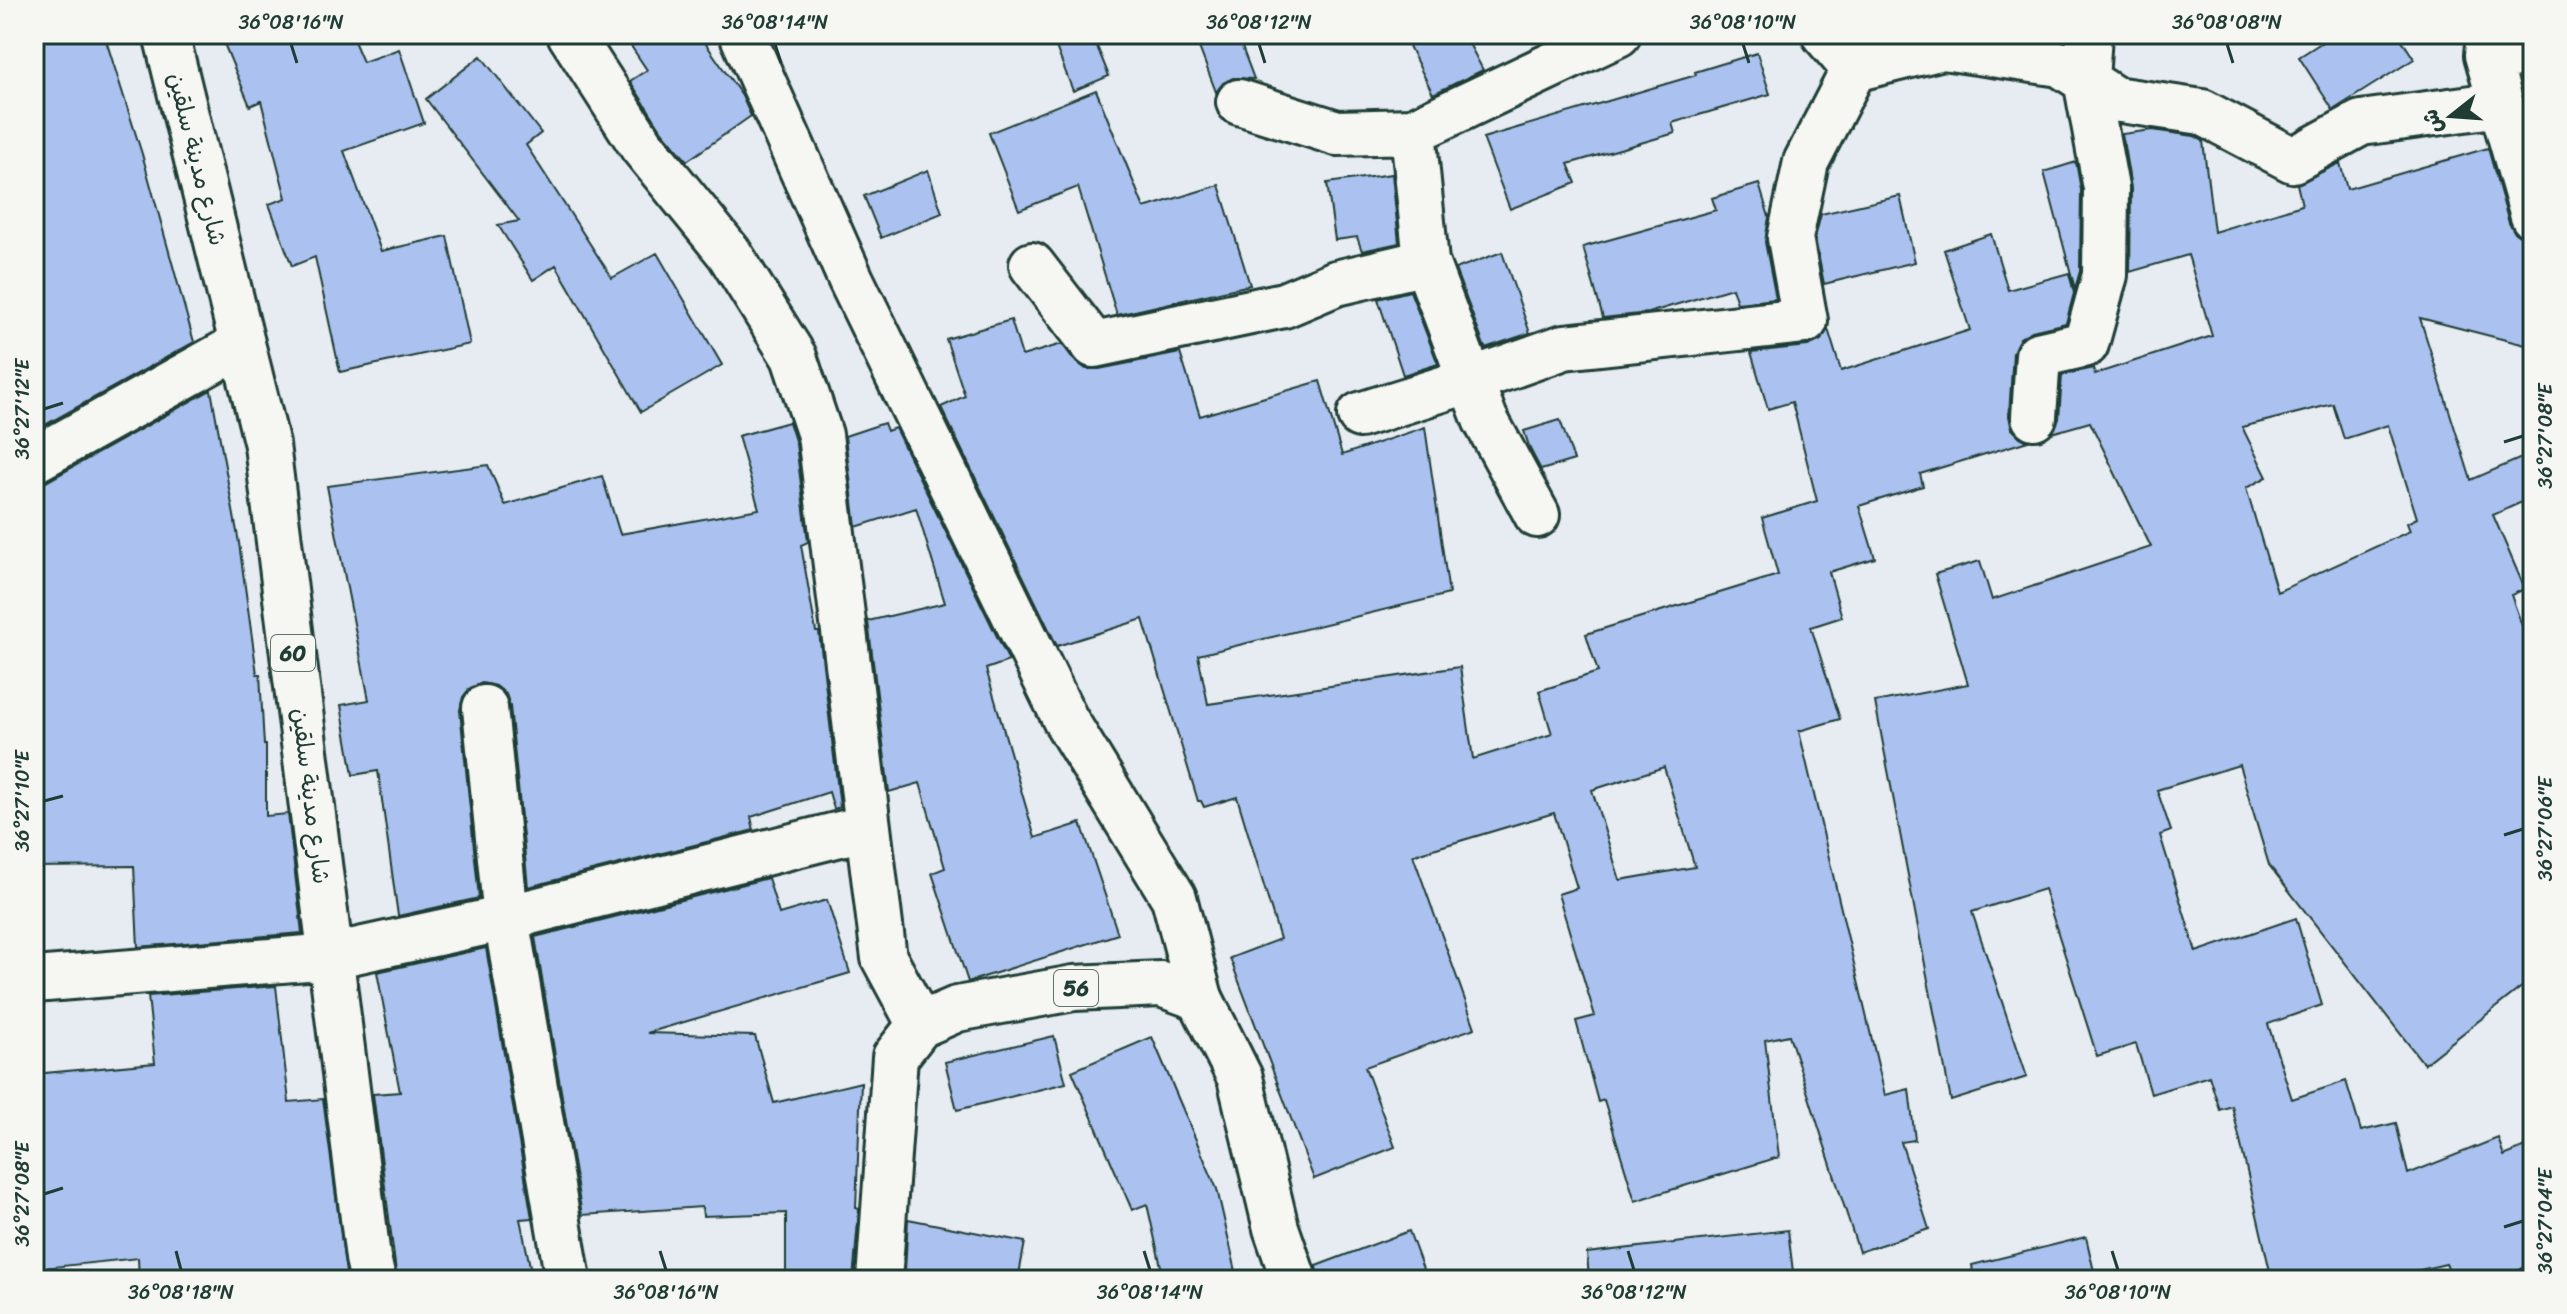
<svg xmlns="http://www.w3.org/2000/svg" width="2567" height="1314" viewBox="0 0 2567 1314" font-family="Sriracha,'Playpen Sans Arabic',sans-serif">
<rect width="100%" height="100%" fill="#e7ebf2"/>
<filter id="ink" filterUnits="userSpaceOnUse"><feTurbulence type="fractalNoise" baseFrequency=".0125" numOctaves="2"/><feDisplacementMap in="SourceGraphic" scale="16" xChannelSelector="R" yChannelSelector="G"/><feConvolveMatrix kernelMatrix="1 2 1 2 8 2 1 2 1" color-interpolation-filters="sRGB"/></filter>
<g filter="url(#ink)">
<!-- building -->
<path fill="#abc1f0" stroke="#1f3d34" stroke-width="2" fill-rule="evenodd" d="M 34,34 L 104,34 L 142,154 L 194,342 L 34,431 Z
M 220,34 L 351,34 L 363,62 L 399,49 L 424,123 L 344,151 L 381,251 L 447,236 L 470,344 L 340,372 L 315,257 L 292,266 L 269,204 L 286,198 L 261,101 L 250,106 Z
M 623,34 L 699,34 L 742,96 L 751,116 L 687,161 L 662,131 L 630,81 L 647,70 Z
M 1051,34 L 1092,34 L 1109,76 L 1073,91 Z
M 1194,34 L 1237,34 L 1254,79 L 1233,78 L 1223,83 L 1216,92 Z
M 1403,34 L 1464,34 L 1483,70 L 1433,94 Z
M 2335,34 L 2398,34 L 2414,59 L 2333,110 L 2299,57 Z
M 1757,53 L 1770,94 L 1672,123 L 1675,133 L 1568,164 L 1576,183 L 1510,209 L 1483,138 L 1696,75 L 1695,72 Z
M 481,56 L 541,133 L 526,145 L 612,278 L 657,253 L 722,365 L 641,412 L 556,265 L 533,280 L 498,225 L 519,221 L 426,99 Z
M 1096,90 L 1144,208 L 1219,185 L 1250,285 L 1117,315 L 1078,187 L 1019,210 L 989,133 Z
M 2152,130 L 2194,136 L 2203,141 L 2214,232 L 2302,205 L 2297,184 L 2340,163 L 2347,189 L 2488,148 L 2509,223 L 2515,233 L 2524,239 L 2533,271 L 2533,347 L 2420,318 L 2471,480 L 2533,453 L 2533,497 L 2493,515 L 2525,589 L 2511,595 L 2533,656 L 2533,978 L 2424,1064 L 2269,865 L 2239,765 L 2157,790 L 2171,831 L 2160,835 L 2196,952 L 2296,918 L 2322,1005 L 2268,1024 L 2292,1099 L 2346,1081 L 2361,1131 L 2396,1123 L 2408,1174 L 2498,1138 L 2504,1156 L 2533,1144 L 2533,1264 L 2494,1280 L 2453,1280 L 2446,1264 L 2377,1280 L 2272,1280 L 2232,1106 L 2220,1110 L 2209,1076 L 2151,1094 L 2136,1044 L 2097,1056 L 2044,889 L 1972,912 L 2027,1077 L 1951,1101 L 1875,702 L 1968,684 L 1935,574 L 1980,561 L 1992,600 L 2151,547 L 2090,422 L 2052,433 L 2059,419 L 2062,375 L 2093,368 L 2095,374 L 2212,336 L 2188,255 L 2130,272 L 2131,188 L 2122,134 ZM 2333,404 L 2344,439 L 2388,425 L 2417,518 L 2407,523 L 2410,531 L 2277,592 L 2246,488 L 2267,477 L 2242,427 Z
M 2076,162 L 2081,190 L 2080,271 L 2075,289 L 2044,172 Z
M 928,170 L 942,213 L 881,238 L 864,196 Z
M 1392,174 L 1399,243 L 1362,251 L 1357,237 L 1335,240 L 1327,183 Z
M 1759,184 L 1769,217 L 1765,242 L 1776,299 L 1737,303 L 1732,288 L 1648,313 L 1603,318 L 1583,247 L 1716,210 L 1712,198 Z
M 1900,196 L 1915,262 L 1824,284 L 1815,238 L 1821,214 Z
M 1991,234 L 2008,290 L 2069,273 L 2074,293 L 2066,323 L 2032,331 L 2020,338 L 2013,352 L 2009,416 L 2012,429 L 2020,437 L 2028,441 L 1920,474 L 1923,486 L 1859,506 L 1875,558 L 1829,572 L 1842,617 L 1811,627 L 1840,719 L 1799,731 L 1885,1095 L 1909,1089 L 1915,1140 L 1901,1142 L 1929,1229 L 1859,1252 L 1789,1035 L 1765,1040 L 1779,1157 L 1635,1201 L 1604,1100 L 1598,1102 L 1576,1021 L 1595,1016 L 1558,894 L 1577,888 L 1554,813 L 1413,855 L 1475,1028 L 1365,1067 L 1395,1147 L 1314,1179 L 1230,958 L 1280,939 L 1237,797 L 1204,807 L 1201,801 L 1198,801 L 1143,619 L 1057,646 L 941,407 L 965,396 L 946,339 L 1011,320 L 1022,356 L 1062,344 L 1074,360 L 1086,369 L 1099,369 L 1180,353 L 1200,416 L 1320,381 L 1342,455 L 1425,427 L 1449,594 L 1198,655 L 1208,704 L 1460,667 L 1473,759 L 1552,734 L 1539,691 L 1598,672 L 1586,634 L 1778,575 L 1762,518 L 1817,501 L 1792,402 L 1768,409 L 1751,352 L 1808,346 L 1821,340 L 1828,329 L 1841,371 L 1970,330 L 1944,250 ZM 1664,767 L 1695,867 L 1620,880 L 1592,790 Z
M 1502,252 L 1530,333 L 1485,348 L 1455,269 Z
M 1410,291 L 1438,364 L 1403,375 L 1378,299 Z
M 211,390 L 239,543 L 257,674 L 260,674 L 264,745 L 266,745 L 266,816 L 288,814 L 302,933 L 138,947 L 134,866 L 34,867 L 34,485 L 46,482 Z
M 1560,420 L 1574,460 L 1541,470 L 1530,449 L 1524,431 Z
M 789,422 L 796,444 L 808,542 L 801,545 L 816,632 L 819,632 L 840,807 L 834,809 L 829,792 L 751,817 L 754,830 L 528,887 L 510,706 L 506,694 L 496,686 L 482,683 L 470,688 L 463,697 L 460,710 L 479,898 L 398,916 L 378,771 L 353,775 L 341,705 L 369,700 L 327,486 L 488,465 L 505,505 L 602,476 L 620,534 L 759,509 L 738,436 Z
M 884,423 L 887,431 L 895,428 L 1009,661 L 986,669 L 1035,838 L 1081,823 L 1118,934 L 968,982 L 932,873 L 945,868 L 920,783 L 889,792 L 868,621 L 945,603 L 916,508 L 856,527 L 845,436 Z
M 768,878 L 779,914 L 827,900 L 850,973 L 647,1033 L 755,1036 L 774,1103 L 861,1082 L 856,1208 L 859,1209 L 853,1280 L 786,1280 L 786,1213 L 703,1216 L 702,1207 L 582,1215 L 535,937 Z
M 486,948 L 532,1218 L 520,1219 L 533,1280 L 397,1280 L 373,1094 L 400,1092 L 377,972 Z
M 276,986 L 289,1102 L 323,1099 L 347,1280 L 139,1280 L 138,1258 L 34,1269 L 34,1074 L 155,1063 L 148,996 Z
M 1054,1036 L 1066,1083 L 957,1110 L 945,1062 Z
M 1152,1037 L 1217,1189 L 1238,1280 L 1164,1280 L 1147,1204 L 1132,1210 L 1072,1071 Z
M 908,1219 L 1025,1242 L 1018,1280 L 948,1280 L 905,1271 Z
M 1788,1230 L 1794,1280 L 1589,1280 L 1587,1253 Z
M 1409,1231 L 1427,1280 L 1318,1280 L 1316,1266 Z
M 2086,1237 L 2096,1280 L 1974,1280 L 1972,1265 Z"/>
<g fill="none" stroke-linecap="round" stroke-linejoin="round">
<!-- street casing -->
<g stroke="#1f3d34" stroke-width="50">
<path id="street" d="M 570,34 L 642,146 L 729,253 L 794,357 L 820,435 L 884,958 L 920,1025
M 742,34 L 851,280 L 1065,719 L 1174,898 L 1200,998
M 2489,34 L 2487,55 L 2533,216
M 2487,55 L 2533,54
M 1854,69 L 1943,47 L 2060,64 L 2114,99 L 2202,112 L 2293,160 L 2361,123 L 2501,104
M 1239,102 L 1337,133 L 1413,131 L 1618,34
M 1413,131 L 1426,262 L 1485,419 L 1537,515
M 1032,265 L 1094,345 L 1284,305 L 1336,283 L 1426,262
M 1360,415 L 1471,380 L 1564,347 L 1805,321 L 1790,238 L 1806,162 L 1854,69 L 1824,34
M 2034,417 L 2038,355 L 2086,344 L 2105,275 L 2106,188 L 2086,80 L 2089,34
M 34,460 L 242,344
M 485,708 L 506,918 L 568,1280
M 34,980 L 332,956 L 506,918 L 868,827"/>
</g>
<!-- primary casing -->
<g stroke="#1f3d34" stroke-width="50">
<path id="primary" d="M 166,34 L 267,445 L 368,1258 L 373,1280
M 879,1280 L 895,1057 L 920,1025 L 957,1009 L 1074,988 L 1161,984 L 1200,998 L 1240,1078 L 1276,1228 L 1294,1280"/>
</g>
<!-- street -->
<use href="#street" stroke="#f6f6f2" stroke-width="44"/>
<!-- primary -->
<use href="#primary" stroke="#f6f6f2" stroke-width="44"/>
</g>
</g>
<!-- ticks -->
<path fill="none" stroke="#1f3d34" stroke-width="3" d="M 291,44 L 297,63M 775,44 L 781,63M 1259,44 L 1265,63M 1743,44 L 1749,63M 2227,44 L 2233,63M 44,409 L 63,403M 2504,442 L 2523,436M 44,801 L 63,796M 2504,835 L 2523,829M 44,1194 L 63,1188M 2504,1227 L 2523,1221M 176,1251 L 181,1270M 660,1251 L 666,1270M 1144,1251 L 1150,1270M 1628,1251 L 1634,1270M 2112,1251 L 2118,1270"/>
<g text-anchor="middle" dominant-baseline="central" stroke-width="6" stroke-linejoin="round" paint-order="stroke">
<!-- shield labels -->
<g fill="#f6f6f2" stroke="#60746d" stroke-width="2">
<rect x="271" y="635" width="44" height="36" rx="6"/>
<rect x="1054" y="970" width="44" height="36" rx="6"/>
</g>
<g font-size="22" font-weight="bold" fill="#1f3d34">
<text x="293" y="653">60</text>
<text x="1076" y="988">56</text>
</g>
<!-- street labels -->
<g font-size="24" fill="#1f3d34" stroke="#f6f6f2">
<text transform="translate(197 159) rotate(76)">شارع مدينة سلقين</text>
<text transform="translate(311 796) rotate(83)">شارع مدينة سلقين</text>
</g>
</g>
<!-- margin -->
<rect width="2567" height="1314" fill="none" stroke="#f6f6f2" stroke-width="88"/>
<!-- north arrow -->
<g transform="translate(2451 116) rotate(253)" stroke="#f6f6f2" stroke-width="6" paint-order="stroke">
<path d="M0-6L14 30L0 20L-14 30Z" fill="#1f3d34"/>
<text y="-12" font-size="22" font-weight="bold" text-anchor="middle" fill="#1f3d34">ش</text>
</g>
<rect x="44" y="44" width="2479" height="1226" fill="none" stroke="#1f3d34" stroke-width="3"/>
<g font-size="20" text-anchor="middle" fill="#1f3d34">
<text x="291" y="29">36°08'16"N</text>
<text x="775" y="29">36°08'14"N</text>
<text x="1259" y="29">36°08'12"N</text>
<text x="1743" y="29">36°08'10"N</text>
<text x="2227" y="29">36°08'08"N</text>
<text transform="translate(22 409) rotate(-90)" y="7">36°27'12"E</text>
<text transform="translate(2545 436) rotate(-90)" y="7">36°27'08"E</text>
<text transform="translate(22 801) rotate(-90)" y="7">36°27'10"E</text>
<text transform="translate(2545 829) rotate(-90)" y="7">36°27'06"E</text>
<text transform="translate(22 1194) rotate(-90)" y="7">36°27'08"E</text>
<text transform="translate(2545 1221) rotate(-90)" y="7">36°27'04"E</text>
<text x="181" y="1299">36°08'18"N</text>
<text x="666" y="1299">36°08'16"N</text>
<text x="1150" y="1299">36°08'14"N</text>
<text x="1634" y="1299">36°08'12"N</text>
<text x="2118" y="1299">36°08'10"N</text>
</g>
</svg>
